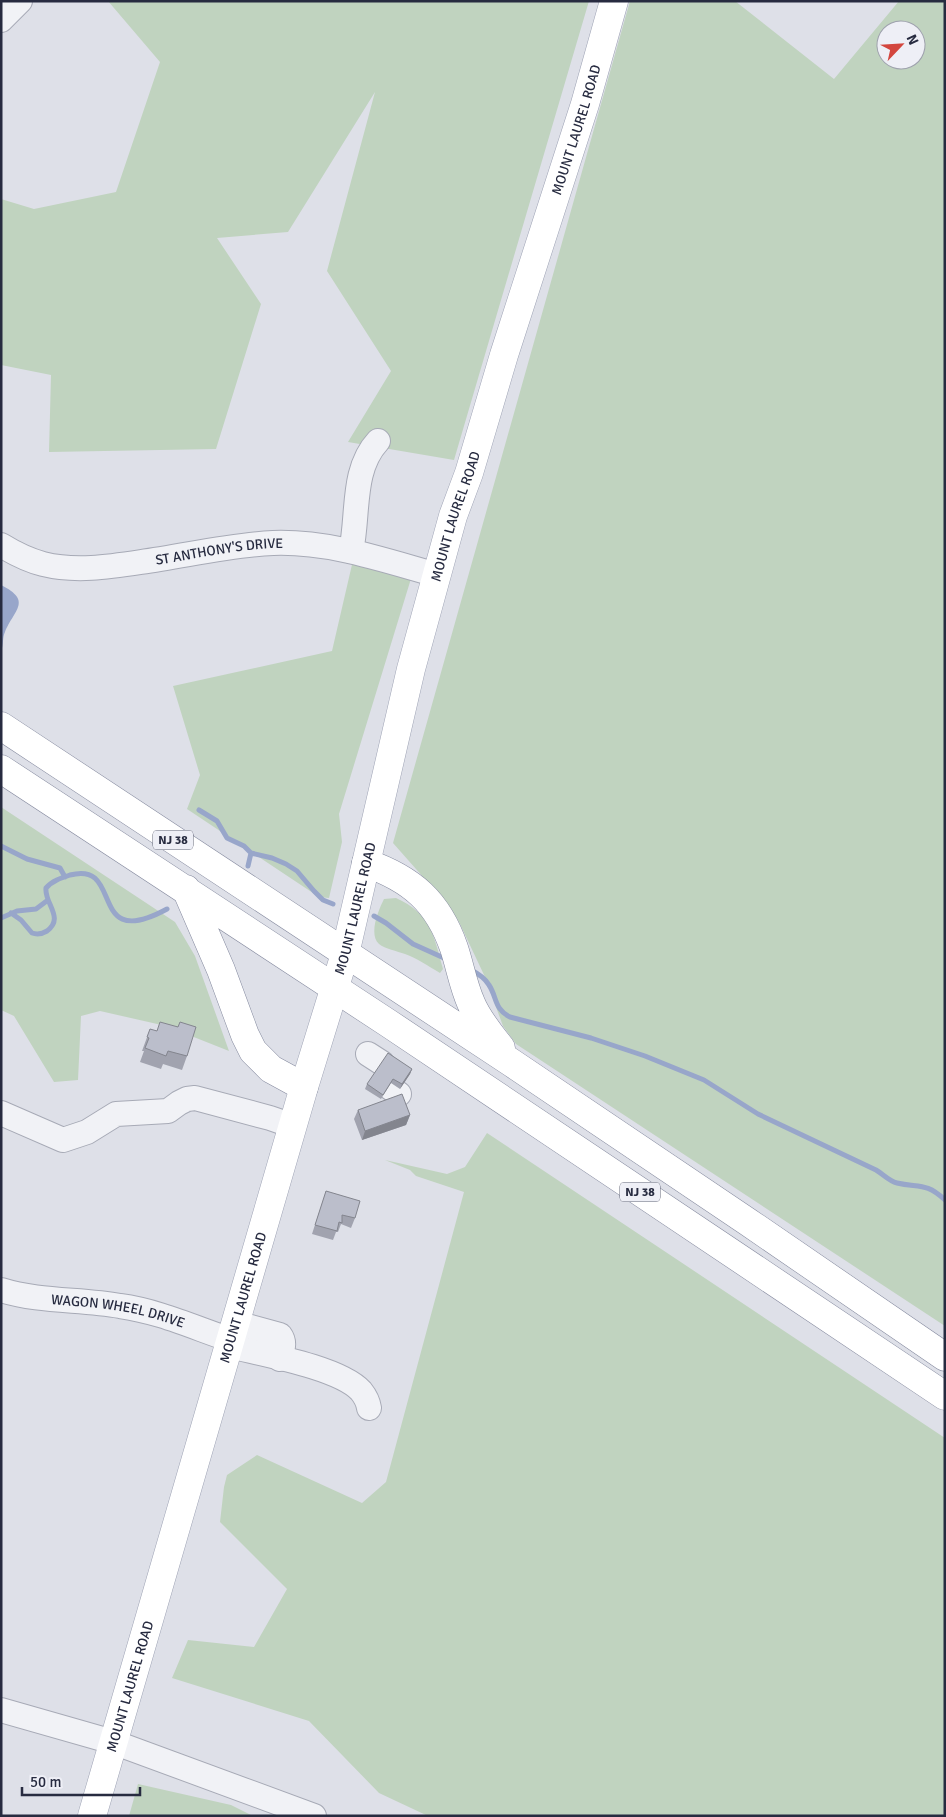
<svg xmlns="http://www.w3.org/2000/svg" width="946" height="1817" viewBox="0 0 946 1817" font-family="Signika,sans-serif">
<rect width="100%" height="100%" fill="#dee0e8"/>
<!-- green -->
<path fill="#c0d3bf" fill-rule="evenodd" d="M 108,1 L 589,1 L 454,460 L 348,442 L 391,371 L 327,271 L 375,92 L 288,232 L 217,238 L 261,304 L 216,449 L 49,452 L 51,375 L 1,365 L 1,199 L 34,209 L 116,192 L 160,62 Z
M 630,1 L 735,1 L 834,79 L 899,1 L 945,1 L 945,1326 L 516,1044 L 503,1026 L 485,977 L 459,922 L 431,886 L 393,843 ZM 886,30 L 916,30 L 916,60 L 886,60 Z
M 357,543 L 417,559 L 339,814 L 342,842 L 329,898 L 319,897 L 187,809 L 200,775 L 173,686 L 332,651 Z
M 1,807 L 175,922 L 195,956 L 229,1051 L 166,1026 L 100,1011 L 81,1016 L 78,1080 L 54,1082 L 14,1016 L 1,1010 Z
M 396,898 C 430,913 434,935 443,969 L 440,973 C 428,966 417,958 405,954 C 397,951 385,949 379,944 C 368,934 379,909 384,899 Z
M 487,1133 L 945,1438 L 945,1816 L 428,1816 L 379,1793 L 309,1721 L 172,1678 L 188,1640 L 254,1647 L 287,1589 L 220,1522 L 224,1487 L 227,1475 L 257,1455 L 362,1503 L 386,1482 L 464,1192 L 416,1176 L 410,1170 L 385,1160 L 447,1174 L 465,1167 Z
M 138,1784 L 231,1805 L 253,1816 L 129,1816 Z"/>
<!-- water -->
<path fill="#98a6ca" d="M 1,585 C 33,601 14,610 5,632 C 2,638 4,644 1,651 Z"/>
<g fill="none" stroke-linecap="round" stroke-linejoin="round">
<!-- stream -->
<path stroke="#98a6ca" stroke-width="5" d="M 199,810 L 217,821 L 227,838 L 244,846 L 251,853 L 272,858 L 286,864 L 297,871 L 314,891 L 323,900 L 333,904
M 1,846 L 27,859 L 60,868 L 65,877
M 248,866 L 251,853
M 11,913 L 21,920 L 32,933 C 38,935 42,934 47,931 C 65,918 44,903 46,888 C 52,881 61,878 70,875 C 125,860 86,953 167,909
M 374,916 L 386,923 L 413,944 L 444,958
M 1,918 L 17,911 L 36,909 L 48,900
M 471,970 C 477,973 485,978 489,985 C 497,997 494,1009 510,1017 L 591,1038 L 645,1056 L 704,1080 L 758,1114 L 876,1170 C 883,1174 889,1181 897,1183 C 919,1188 926,1182 945,1200"/>
<!-- minor casing -->
<g stroke="#a7aab6" stroke-width="26">
<g id="minor">
<path d="M 1,20 L 20,1"/>
<path id="s1" d="M 1,545 C 14,553 28,560 43,564 C 75,572 108,567 141,562 C 185,556 229,545 273,543 C 329,541 383,560 437,575"/>
<path d="M 351,551 C 359,515 351,470 378,441"/>
<path d="M 368,1054 L 382,1063"/>
<path d="M 389,1087 L 399,1094"/>
<path d="M 1,1113 L 63,1140 L 87,1132 L 116,1114 L 168,1111 L 179,1103 L 187,1099 L 195,1098 L 270,1118 L 293,1126"/>
<path id="s2" d="M 1,1290 C 39,1302 81,1299 120,1306 C 158,1311 195,1328 231,1340"/>
<path d="M 236,1323 L 280,1335 C 286,1343 282,1350 280,1359"/>
<path d="M 229,1346 C 261,1354 339,1367 361,1391 C 365,1396 368,1401 369,1408"/>
<path d="M 1,1710 L 113,1742 L 314,1816"/>
</g>
</g>
<!-- major casing -->
<g stroke="#9da2b4" stroke-width="29">
<g id="major">
<path id="s3" d="M 92,1816 L 304,1087 L 345,954 L 411,669 L 453,516 L 469,473 L 504,355 L 585,104 L 614,1"/>
</g>
</g>
<!-- highway casing -->
<g stroke="#858a9f" stroke-width="29">
<path id="highway" d="M 1,726 L 512,1063 L 748,1222 L 945,1357
M 1,769 L 388,1023 L 945,1396
M 366,863 C 412,879 438,902 454,948 C 460,966 463,985 471,1003 C 478,1020 490,1034 501,1048
M 186,889 L 221,970 L 245,1035 L 253,1051 L 271,1069 L 304,1087"/>
</g>
<!-- minor -->
<use href="#minor" stroke="#f1f2f6" stroke-width="24"/>
<!-- major -->
<use href="#major" stroke="#fff" stroke-width="28"/>
<!-- highway -->
<use href="#highway" stroke="#fff" stroke-width="28"/>
</g>
<!-- wall -->
<path fill="#a1a3af" d="M 150,1029 L 187,1056 L 182,1070 L 163,1064 L 161,1069 L 140,1062 L 144,1051 L 142,1051 Z
M 412,1069 L 410,1074 L 400,1089 L 391,1083 L 381,1099 L 365,1089 L 367,1084 Z
M 358,1110 L 410,1115 L 406,1125 L 362,1140 L 354,1119 Z
M 326,1191 L 355,1218 L 351,1228 L 341,1224 L 338,1232 L 336,1232 L 333,1240 L 312,1234 Z"/>
<!-- shaded-wall -->
<path fill="#83858e" d="M 412,1069 L 410,1074 L 400,1089 L 402,1084 Z
M 410,1115 L 406,1125 L 362,1140 L 365,1131 Z"/>
<!-- building -->
<path fill="#bbbecb" stroke="#83858e" d="M 160,1022 L 178,1027 L 180,1022 L 196,1027 L 187,1056 L 168,1051 L 166,1056 L 145,1048 L 149,1038 L 147,1037 L 150,1029 L 157,1031 Z
M 388,1053 L 412,1069 L 402,1084 L 393,1079 L 383,1095 L 367,1084 Z
M 402,1094 L 410,1115 L 365,1131 L 358,1110 Z
M 326,1191 L 360,1201 L 355,1218 L 342,1215 L 342,1223 L 339,1222 L 337,1231 L 315,1225 Z"/>
<g text-anchor="middle" dominant-baseline="central" stroke-width="4" stroke-linejoin="round" paint-order="stroke">
<!-- shield labels -->
<g fill="#eeeff6" stroke="#636677" stroke-width="1">
<rect x="153" y="830.5" width="40" height="19" rx="4"/>
<rect x="620" y="1182.5" width="40" height="19" rx="4"/>
</g>
<g font-size="12" font-weight="bold" fill="#272b40">
<text x="173" y="840">NJ 38</text>
<text x="640" y="1192">NJ 38</text>
</g>
<!-- street labels -->
<g font-size="14" fill="#272b40" stroke="#eeeff6">
<text stroke="none"><textPath href="#s3" startOffset="1755">MOUNT LAUREL ROAD</textPath></text>
<text stroke="none"><textPath href="#s3" startOffset="1350">MOUNT LAUREL ROAD</textPath></text>
<text stroke="none"><textPath href="#s1" startOffset="224">ST ANTHONY'S DRIVE</textPath></text>
<text stroke="none"><textPath href="#s3" startOffset="945">MOUNT LAUREL ROAD</textPath></text>
<text stroke="none"><textPath href="#s3" startOffset="540">MOUNT LAUREL ROAD</textPath></text>
<text stroke="none"><textPath href="#s2" startOffset="119">WAGON WHEEL DRIVE</textPath></text>
<text stroke="none"><textPath href="#s3" startOffset="135">MOUNT LAUREL ROAD</textPath></text>
</g>
</g>
<!-- border -->
<rect width="946" height="1817" fill="none" stroke="#272b40" stroke-width="5"/>
<!-- north arrow -->
<g transform="translate(901 45) rotate(65)"><circle r="24" fill="#eeeff6" stroke="#9ea1ad"/>
<path d="M0-4L9 19L0 12L-9 19Z" fill="#d3463e"/>
<text y="-8" font-size="14" font-weight="bold" text-anchor="middle" fill="#272b40">N</text>
</g>
<!-- scale -->
<path d="M22 1787v8h118v-8" fill="none" stroke="#272b40" stroke-width="2.5"/>
<text x="30" y="1787" font-size="15" fill="#272b40" stroke="#eeeff6" stroke-width="4" paint-order="stroke">50 m</text>
</svg>
